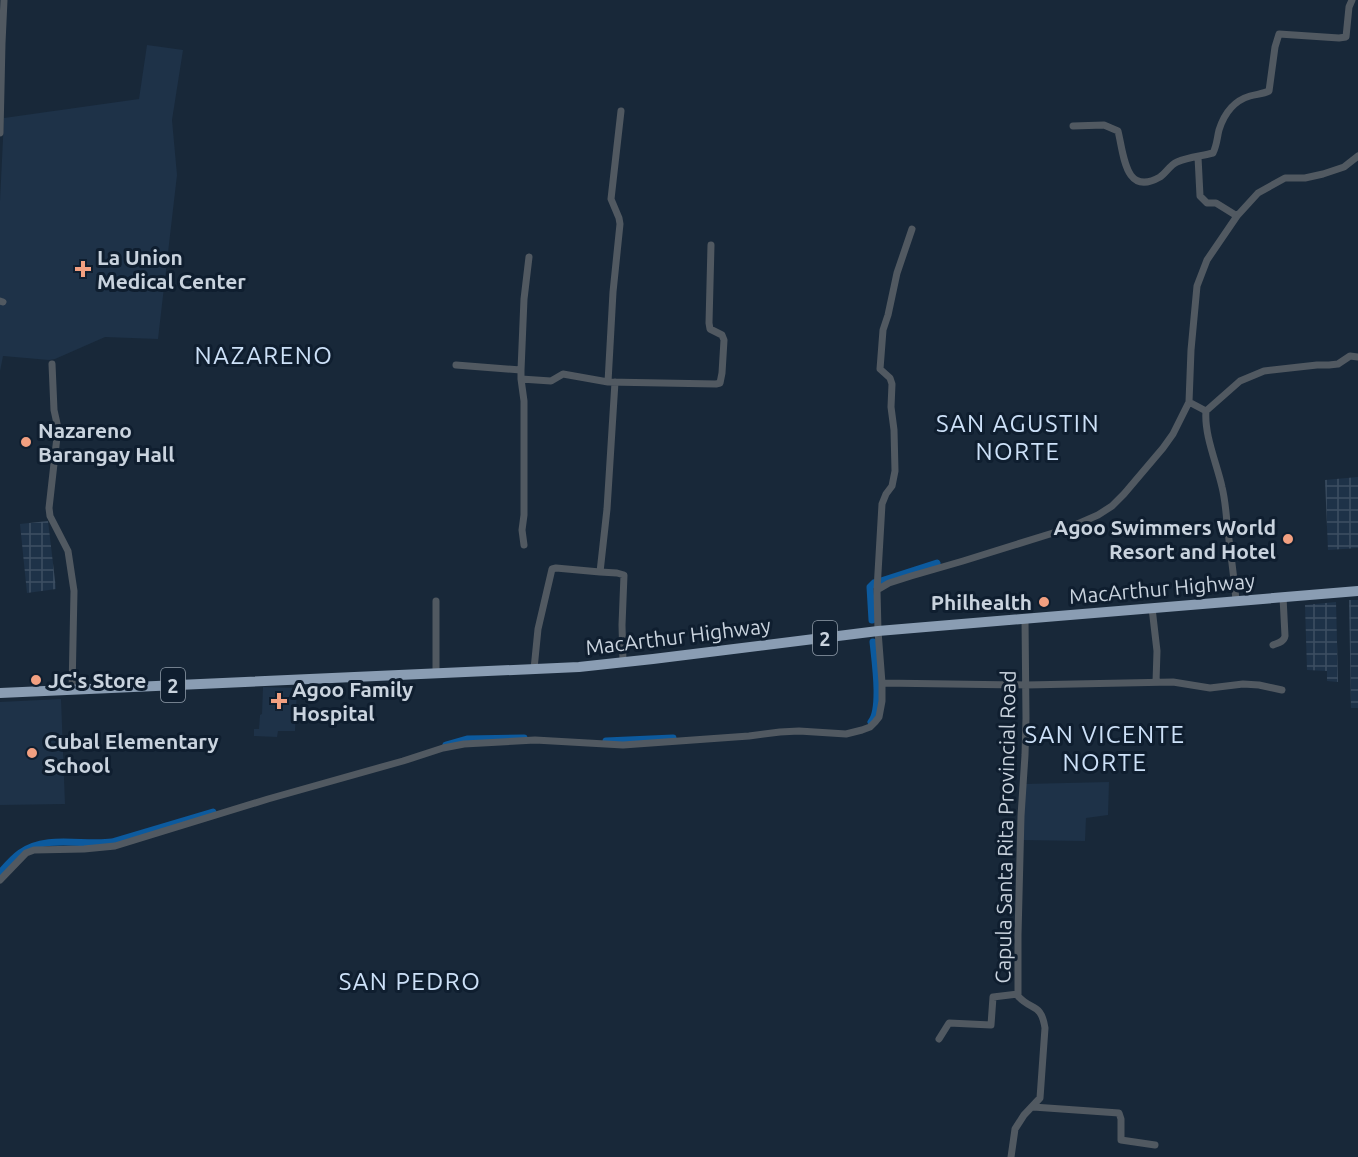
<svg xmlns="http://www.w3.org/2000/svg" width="1358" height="1157" viewBox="0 0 1358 1157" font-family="Ubuntu,sans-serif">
<defs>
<pattern id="industrial-grid" width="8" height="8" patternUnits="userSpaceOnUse" patternTransform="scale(1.5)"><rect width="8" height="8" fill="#1e3248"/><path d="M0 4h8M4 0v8" fill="none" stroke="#3d4f62"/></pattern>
</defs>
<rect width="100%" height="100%" fill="#182839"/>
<!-- built -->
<path fill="#1e3248" d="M 147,45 L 183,50 L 172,120 L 177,175 L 158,339 L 105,337 L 55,359 L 49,360 L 3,356 L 0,371 L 0,201 L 4,118 L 139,99 Z
M 263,687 L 297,688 L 295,731 L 278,731 L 277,737 L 254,736 L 254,729 L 259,729 L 260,715 L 262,714 Z
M 61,699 L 65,804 L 0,805 L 0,702 Z
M 1109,782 L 1108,815 L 1086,818 L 1085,841 L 1021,840 L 1024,784 Z"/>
<!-- industrial -->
<path fill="url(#industrial-grid)" d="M 1358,477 L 1358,548 L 1328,550 L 1325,480 Z
M 48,521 L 56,589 L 27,593 L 20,524 Z
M 1349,600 L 1358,600 L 1358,708 L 1351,708 Z
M 1336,602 L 1338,682 L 1327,681 L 1327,671 L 1307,670 L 1305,605 Z"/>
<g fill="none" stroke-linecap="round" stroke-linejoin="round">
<!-- canal -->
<path stroke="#0c5a9e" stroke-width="7" d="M 881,581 L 937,563
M 872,620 L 870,587 L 874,583
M 871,722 C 882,709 875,661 873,642
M 606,741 L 673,738
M 446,745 L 467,739 L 524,738
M 0,873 C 6,866 13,858 20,853 C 46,834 83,846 112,842 L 213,812"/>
<!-- minor -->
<path stroke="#515961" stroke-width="7" d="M 1073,126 L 1104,125 L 1118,131 C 1124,155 1125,197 1160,177 C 1166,173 1170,165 1177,162 C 1188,157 1202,156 1213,153 C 1217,145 1217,138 1219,130 C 1224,114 1233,101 1250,96 C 1257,94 1263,94 1269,91 L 1275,47 L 1279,34 L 1339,38 L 1346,37 L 1349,7 L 1352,0
M 0,133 L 2,43 L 4,0
M 1198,157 L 1200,196 L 1207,203 L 1216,203 L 1237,216
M 0,301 L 3,302
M 52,364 L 54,410 L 58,428 L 49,508 L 50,516 L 68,551 L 74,591 L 72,690
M 456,365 L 521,370 L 521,379 L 551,381 L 563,374 L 608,382 L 716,384 L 720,383 L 722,373 L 724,340 L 722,335 L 710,329 L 709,323 L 711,245
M 521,370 L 524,299 L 529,257
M 521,379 L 524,401 L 524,515 L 522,530 L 524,545
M 608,382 L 613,292 L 620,224 L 619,218 L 611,199 L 621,111
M 1189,402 L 1206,411 C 1204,435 1217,464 1222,487 C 1225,499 1226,511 1227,523 C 1230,550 1234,575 1236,601
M 1206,411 L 1240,381 L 1264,371 L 1317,365 L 1329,365 L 1338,364 L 1350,356 L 1358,357
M 600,572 L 617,573 L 624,575 L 622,625 L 623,662
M 877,590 L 882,504 L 886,494 L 892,486 L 895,471 L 894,430 L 891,407 L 892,384 L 890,378 L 880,369 L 883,330 L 888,315 L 897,273 L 912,229
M 436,601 L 436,673
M 1152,608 L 1157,651 L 1156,682
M 1273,645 C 1278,643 1284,642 1285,636 L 1283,597
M 534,669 L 538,629 L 552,569 L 556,568 L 600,572 L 607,509 L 615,382
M 882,683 L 1026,685 L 1173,682 L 1210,688 L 1243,684 L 1259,685 L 1282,690
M 0,880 L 26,853 L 34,850 L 84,849 L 115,846 L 268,799 L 403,761 L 443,748 L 464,744 L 535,740 L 623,745 L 749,736 L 780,732 L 799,731 L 846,734 L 862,730 L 870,727 L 875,722 L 879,717 L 882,701 L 882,683 L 878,631 L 877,590 L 889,583 L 911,576 L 963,561 L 1066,529 L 1098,515 L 1112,506 L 1124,494 L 1163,448 L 1173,434 L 1189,402 L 1191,350 L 1197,286 L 1207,260 L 1237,216 L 1258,193 L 1285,178 L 1305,178 L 1323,174 L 1344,167 L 1358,156
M 939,1039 L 949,1023 L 991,1025 L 993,997 L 1018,994
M 1033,1107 L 1119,1113 L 1121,1119 L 1121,1140 L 1155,1145
M 1011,1157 L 1015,1129 L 1024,1115 L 1040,1098 L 1045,1028 C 1041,1002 1031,1011 1018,996 L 1018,935 L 1021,816 L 1025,755 L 1026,718 L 1025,619"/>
<!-- highway -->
<path stroke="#8a9db3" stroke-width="10" d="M 0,693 L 579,667 L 653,659 L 878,631 L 1358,591"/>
</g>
<!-- markers -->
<g fill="#f2a081" stroke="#0f1e2f" stroke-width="2">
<path d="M80 260h6v6h6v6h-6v6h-6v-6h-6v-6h6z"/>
<circle cx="26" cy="442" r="6"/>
<circle cx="1288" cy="539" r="6"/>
<circle cx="1044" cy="602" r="6"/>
<circle cx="36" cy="680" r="6"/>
<path d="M276 692h6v6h6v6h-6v6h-6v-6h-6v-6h6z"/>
<circle cx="32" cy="753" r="6"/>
</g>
<g text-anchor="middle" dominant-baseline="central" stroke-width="6" stroke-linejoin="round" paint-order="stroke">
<!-- shield labels -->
<g fill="#0f1e2f" stroke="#919daa" stroke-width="1.5">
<rect x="813" y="621" width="24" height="34" rx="4.5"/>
<rect x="161" y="668" width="24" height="34" rx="4.5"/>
</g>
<g font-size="20" font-weight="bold" fill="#c9d3de">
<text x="825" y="638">2</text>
<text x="173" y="685">2</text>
</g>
<!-- poi labels -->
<g font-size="21" font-weight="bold" fill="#c9d3de" stroke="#0f1e2f" text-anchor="start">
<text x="97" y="257">La Union<tspan x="97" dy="24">Medical Center</tspan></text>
<text x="38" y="430">Nazareno<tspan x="38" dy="24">Barangay Hall</tspan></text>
<text x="1276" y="527" text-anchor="end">Agoo Swimmers World<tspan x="1276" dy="24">Resort and Hotel</tspan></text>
<text x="1032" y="602" text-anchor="end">Philhealth</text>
<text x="48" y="680">JC's Store</text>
<text x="292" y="689">Agoo Family<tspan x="292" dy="24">Hospital</tspan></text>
<text x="44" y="741">Cubal Elementary<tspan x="44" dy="24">School</tspan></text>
</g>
<!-- street labels -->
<g font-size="21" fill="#c9d3de" stroke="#0f1e2f">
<text transform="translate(1162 588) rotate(-5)">MacArthur Highway</text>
<text transform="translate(678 636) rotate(-7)">MacArthur Highway</text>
<text transform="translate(1005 827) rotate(-89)">Capula Santa Rita Provincial Road</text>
</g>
<!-- quarter labels -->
<g font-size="24" letter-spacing="1.5" fill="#cde1f8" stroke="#0f1e2f">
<text x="264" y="355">NAZARENO</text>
<text x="1018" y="423">SAN AGUSTIN<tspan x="1018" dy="28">NORTE</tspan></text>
<text x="1105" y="734">SAN VICENTE<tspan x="1105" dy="28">NORTE</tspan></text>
<text x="410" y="981">SAN PEDRO</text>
</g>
</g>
</svg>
